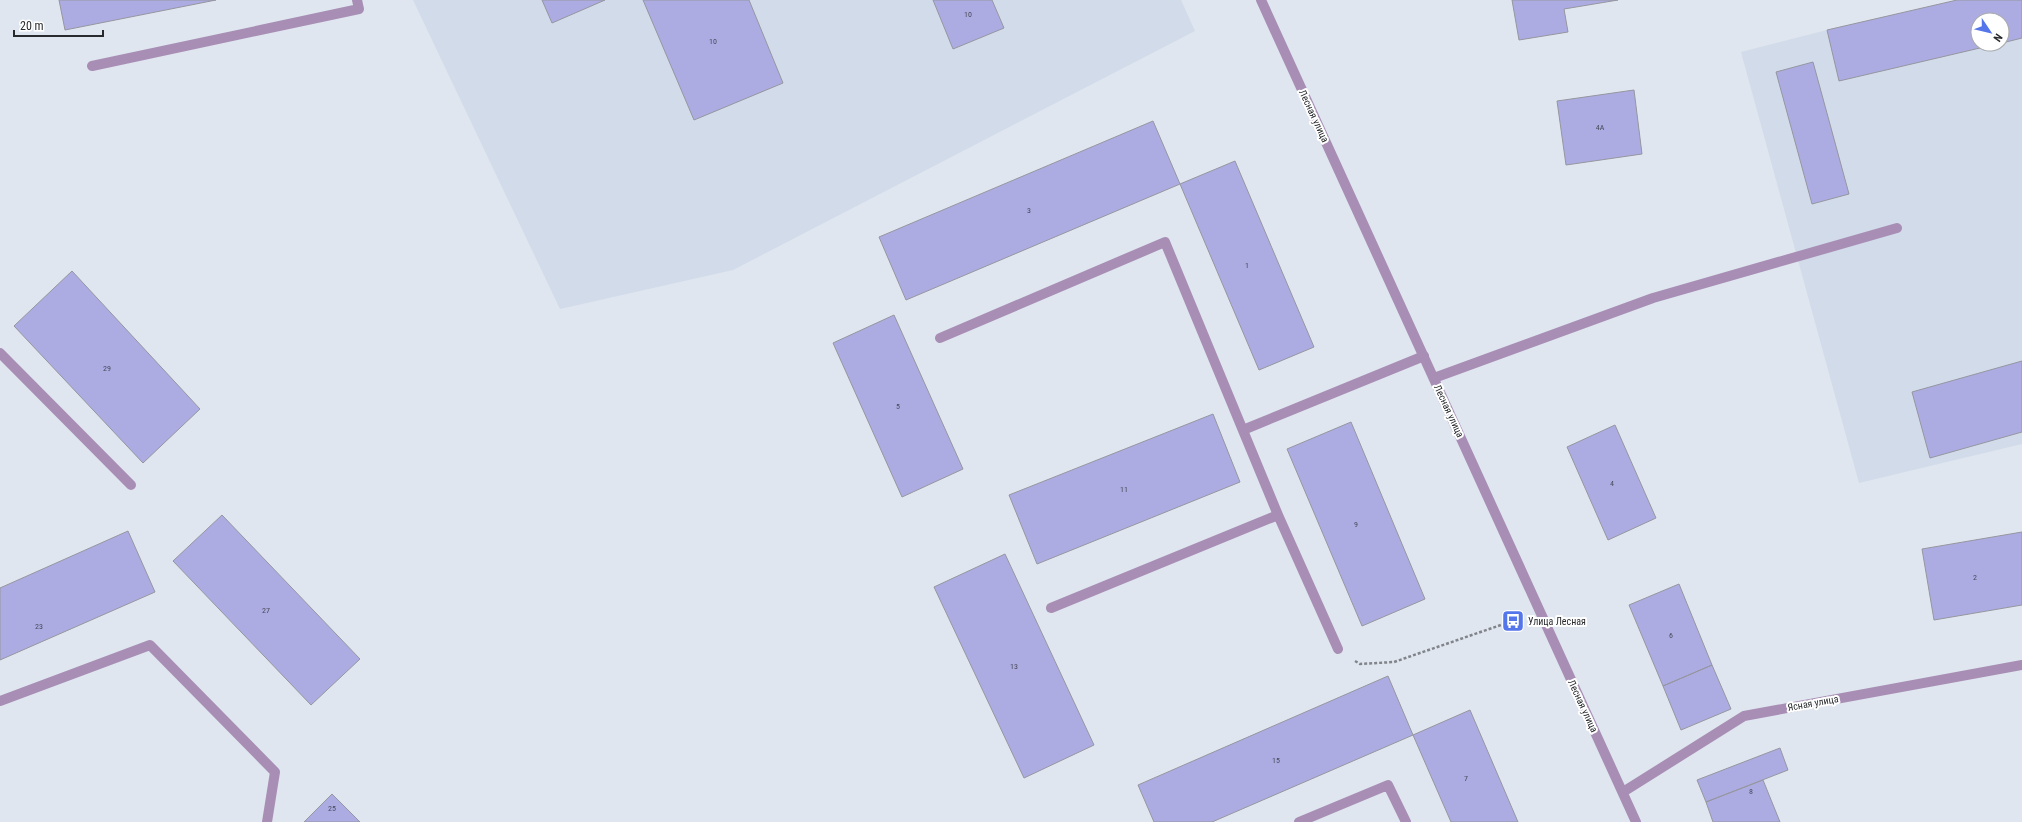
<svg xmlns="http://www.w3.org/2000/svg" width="2022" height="822" viewBox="0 0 2022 822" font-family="'Roboto Condensed',sans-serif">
<rect width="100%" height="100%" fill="#dfe6ef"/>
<!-- built -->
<path fill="#d1dbea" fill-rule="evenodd" d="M 413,0 L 1181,0 L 1195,31 L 733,270 L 560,309 Z
M 2022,0 L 2022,444 L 1859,483 L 1741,52 L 1827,30 ZM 1978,20 L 2002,20 L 2002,44 L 1978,44 Z"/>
<!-- building -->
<path fill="#acace3" stroke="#9696a0" d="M 59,0 L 216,0 L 65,30 Z
M 542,0 L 605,0 L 552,23 Z
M 643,0 L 749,0 L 783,83 L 694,120 Z
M 933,0 L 992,0 L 1004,28 L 953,49 Z
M 1512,0 L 1618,0 L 1564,9 L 1568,32 L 1519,40 Z
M 1957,0 L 2022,0 L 2022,38 L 2002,43 L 2002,20 L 1978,20 L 1978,44 L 1997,44 L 1839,81 L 1827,30 Z
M 1813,62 L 1849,194 L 1812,204 L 1776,72 Z
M 1634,90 L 1642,154 L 1566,165 L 1557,101 Z
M 1153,121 L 1180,184 L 906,300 L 879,237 Z
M 1235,161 L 1314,347 L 1259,370 L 1180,184 Z
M 72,271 L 200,409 L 143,463 L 14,326 Z
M 894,315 L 963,469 L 902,497 L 833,343 Z
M 2022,361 L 2022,432 L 1930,458 L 1912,392 Z
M 1213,414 L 1240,482 L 1037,564 L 1009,495 Z
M 1351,422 L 1425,599 L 1362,626 L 1287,449 Z
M 1615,425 L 1656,518 L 1608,540 L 1567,447 Z
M 222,515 L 360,659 L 311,705 L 173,561 Z
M 128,531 L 155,592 L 0,660 L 0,588 Z
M 2022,532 L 2022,605 L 1934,620 L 1922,549 Z
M 1005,554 L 1094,745 L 1024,778 L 934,587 Z
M 1679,584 L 1712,665 L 1663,686 L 1629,605 Z
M 1712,665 L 1731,709 L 1681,730 L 1663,686 Z
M 1388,676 L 1413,735 L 1212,822 L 1154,822 L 1138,785 Z
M 1470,710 L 1518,822 L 1451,822 L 1413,735 Z
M 1780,748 L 1788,770 L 1706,802 L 1697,780 Z
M 1763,780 L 1780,822 L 1713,822 L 1706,802 Z
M 332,794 L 360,822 L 304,822 Z"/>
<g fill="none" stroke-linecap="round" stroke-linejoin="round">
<!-- path -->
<path stroke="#81858b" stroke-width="2.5" stroke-dasharray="3 2" stroke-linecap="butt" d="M 1355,661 L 1360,664 L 1394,662 L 1521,618"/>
<!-- lane -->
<path stroke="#a88eb5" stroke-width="10" d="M 92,66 L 359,9 L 357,0
M 940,338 L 1165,242 L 1278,515 L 1338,649
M 0,353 L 131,485
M 1434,378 L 1653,298 L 1897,228
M 1243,430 L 1424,356
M 1051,608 L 1278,515
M 0,701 L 150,645 L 275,772 L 267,822
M 1299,822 L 1388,785 L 1406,822"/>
<!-- street -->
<path stroke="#a88eb5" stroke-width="10" d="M 1261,0 L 1636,822
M 1623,792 L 1744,716 L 2022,665"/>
</g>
<!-- icons -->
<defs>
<g id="bus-square" transform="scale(1.15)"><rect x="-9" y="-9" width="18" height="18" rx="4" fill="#5575ea" stroke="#fff"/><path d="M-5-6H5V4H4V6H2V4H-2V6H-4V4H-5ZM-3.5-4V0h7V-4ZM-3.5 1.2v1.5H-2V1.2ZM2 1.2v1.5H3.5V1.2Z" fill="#fff"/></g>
</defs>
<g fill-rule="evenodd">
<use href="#bus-square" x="1513" y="621"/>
</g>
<g text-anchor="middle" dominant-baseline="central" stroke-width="4" stroke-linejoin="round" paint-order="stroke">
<!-- number labels -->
<g font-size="8" fill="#494a5a">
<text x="968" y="14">10</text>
<text x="713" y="41">10</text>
<text x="1600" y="127">4А</text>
<text x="1029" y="210">3</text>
<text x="1247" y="265">1</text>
<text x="107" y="368">29</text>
<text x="898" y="406">5</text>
<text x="1612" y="483">4</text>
<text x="1124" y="489">11</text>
<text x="1356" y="524">9</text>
<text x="1975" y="577">2</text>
<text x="266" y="610">27</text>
<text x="39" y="626">23</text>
<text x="1671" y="635">6</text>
<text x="1014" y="666">13</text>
<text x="1276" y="760">15</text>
<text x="1466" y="778">7</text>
<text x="1751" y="791">8</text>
<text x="332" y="808">25</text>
</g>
<!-- street labels -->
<g font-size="10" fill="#282a2d" stroke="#fff">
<text transform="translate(1314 116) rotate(65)">Лесная улица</text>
<text transform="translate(1449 411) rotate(65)">Лесная улица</text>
<text transform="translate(1813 703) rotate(-10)">Ясная улица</text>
<text transform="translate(1583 706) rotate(65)">Лесная улица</text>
</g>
<!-- poi labels -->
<g font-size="10" fill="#282a2d" stroke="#fff" text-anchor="start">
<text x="1528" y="621">Улица Лесная</text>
</g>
</g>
<!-- north arrow -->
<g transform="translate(1990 32) rotate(125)"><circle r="19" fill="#ffffff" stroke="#a9aaab"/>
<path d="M0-3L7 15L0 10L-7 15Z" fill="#5575ea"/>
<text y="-6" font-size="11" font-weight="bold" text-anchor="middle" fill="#282a2d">N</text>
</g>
<!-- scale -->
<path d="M14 30v6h89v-6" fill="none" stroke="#282a2d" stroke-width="2"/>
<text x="20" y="30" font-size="12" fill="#282a2d" stroke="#ffffff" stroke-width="3" paint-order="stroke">20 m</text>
</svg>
